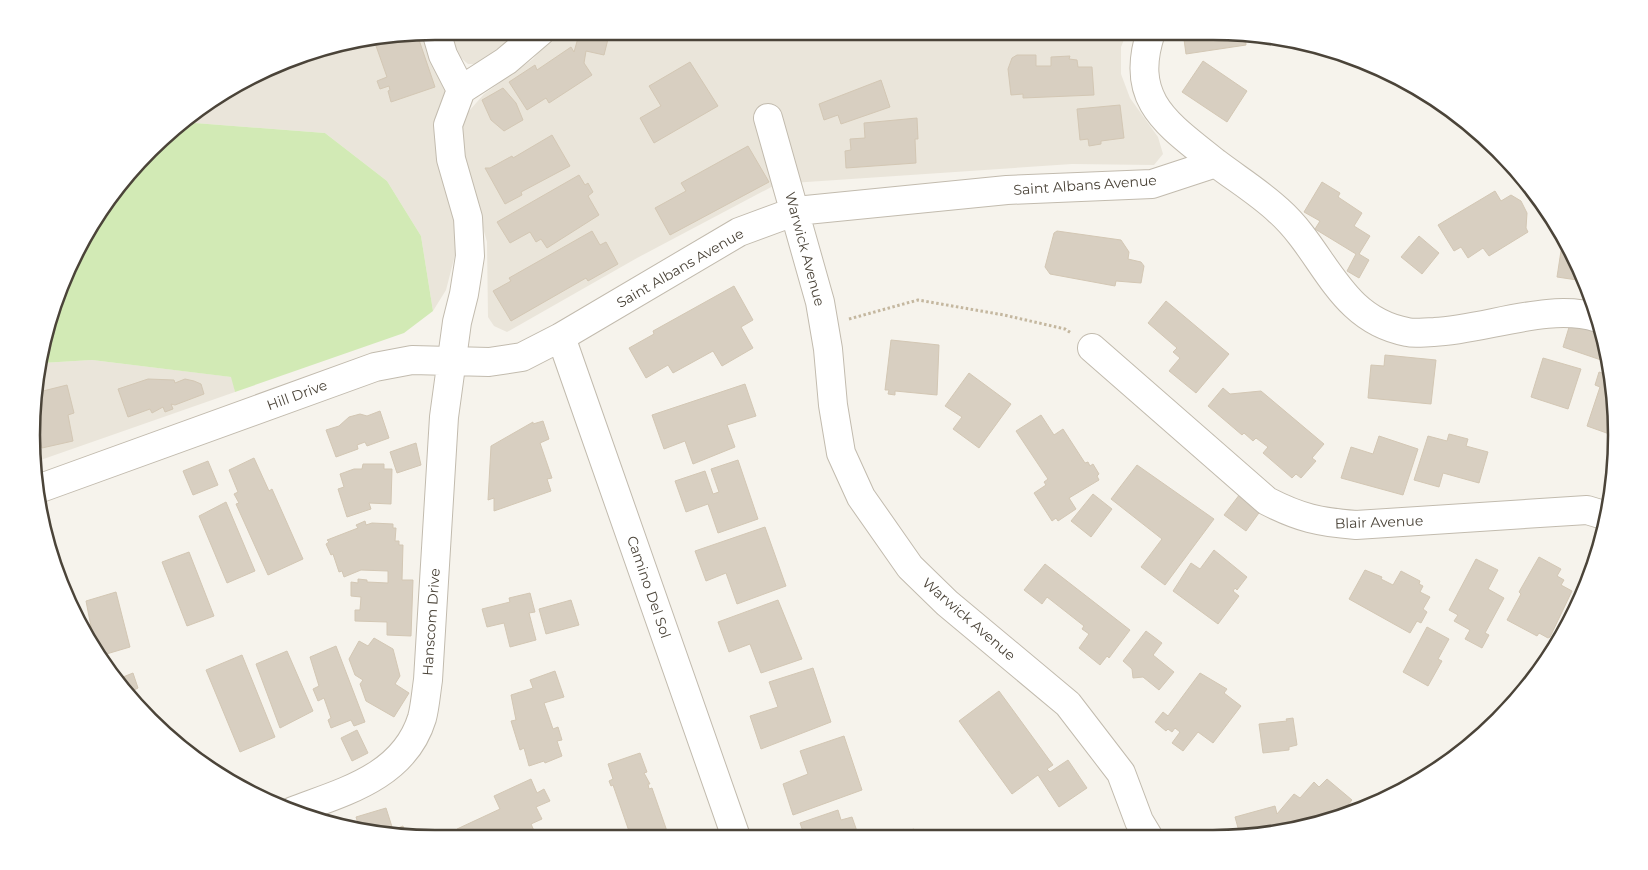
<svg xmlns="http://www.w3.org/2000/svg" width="1648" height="870" viewBox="0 0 1648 870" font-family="Montserrat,sans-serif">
<rect width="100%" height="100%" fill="#f6f3ec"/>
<!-- residential -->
<path fill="#eae5da" d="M 447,31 L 525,31 L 484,64 L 468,64 L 454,52 Z
M 557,31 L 1127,32 L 1121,47 L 1121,74 L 1130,98 L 1158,137 L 1163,154 L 1154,165 L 1072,164 L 777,184 L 637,258 L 507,332 L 494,326 L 488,317 L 487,242 L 462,154 L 462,119 L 484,94 L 533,59 Z
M 428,32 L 449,85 L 457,223 L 455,255 L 446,290 L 433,311 L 421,236 L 387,181 L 325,133 L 182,122 L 189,115 L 305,53 Z
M 92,360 L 232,377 L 235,392 L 32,463 L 42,363 Z"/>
<!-- green -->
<path fill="#d2eab5" d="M 182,122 L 325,133 L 387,181 L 421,236 L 433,311 L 404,333 L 235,392 L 231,377 L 92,360 L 42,363 L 45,331 L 99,211 Z"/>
<!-- building -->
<path fill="#d8cfc1" stroke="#d3c7b4" d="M 580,31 L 610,31 L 604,55 L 586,51 L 584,63 L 592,75 L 549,103 L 546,98 L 527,110 L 509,82 L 535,65 L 537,70 L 571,47 L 574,52 Z
M 1183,32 L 1245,33 L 1246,45 L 1186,54 Z
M 417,34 L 435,87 L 391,102 L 388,91 L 390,90 L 389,86 L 380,89 L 377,81 L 387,77 L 375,43 Z
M 1017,55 L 1036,55 L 1036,66 L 1051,66 L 1051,57 L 1070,56 L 1069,59 L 1077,60 L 1078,67 L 1092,67 L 1094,95 L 1023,98 L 1023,94 L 1011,95 L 1008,69 L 1012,58 Z
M 1203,61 L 1247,91 L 1227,122 L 1182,92 Z
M 690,62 L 718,106 L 654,143 L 640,118 L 661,106 L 649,86 Z
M 881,80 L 890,107 L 841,124 L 838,115 L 824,120 L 819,104 Z
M 503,88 L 516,103 L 523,120 L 504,131 L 491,120 L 482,100 Z
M 1120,105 L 1124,138 L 1101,141 L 1101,144 L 1089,146 L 1088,139 L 1080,140 L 1077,109 Z
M 917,118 L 918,139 L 915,139 L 916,163 L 846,168 L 845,151 L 851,150 L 850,139 L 865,138 L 864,123 Z
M 552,135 L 570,166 L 521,192 L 522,195 L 505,204 L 485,168 L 490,168 L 512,156 L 513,158 Z
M 748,146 L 769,182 L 670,235 L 655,208 L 686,191 L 681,183 Z
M 579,175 L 585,185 L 588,183 L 593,192 L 588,196 L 599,215 L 547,248 L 541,239 L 536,242 L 530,232 L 510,243 L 497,222 Z
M 1322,182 L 1340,193 L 1338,197 L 1362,213 L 1354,226 L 1370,236 L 1359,254 L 1369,260 L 1359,278 L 1347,271 L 1356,254 L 1315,229 L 1320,221 L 1304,212 Z
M 1495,191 L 1501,201 L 1511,195 L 1521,201 L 1527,213 L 1526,228 L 1528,232 L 1489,256 L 1483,248 L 1468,258 L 1461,247 L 1454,251 L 1438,225 Z
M 592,231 L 600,245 L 606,242 L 618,264 L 588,281 L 586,278 L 511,321 L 493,291 L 511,281 L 509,278 Z
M 1057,231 L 1121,240 L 1129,252 L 1128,259 L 1141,262 L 1144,266 L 1141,283 L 1116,281 L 1115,286 L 1050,274 L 1045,267 L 1054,233 Z
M 1419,236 L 1439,253 L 1422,274 L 1401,257 Z
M 1567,243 L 1584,281 L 1557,277 L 1561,251 L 1563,247 L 1566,248 Z
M 734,286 L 753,320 L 741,327 L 753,348 L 722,366 L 713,351 L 673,373 L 668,365 L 646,378 L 629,348 L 654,334 L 653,331 Z
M 1166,301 L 1229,354 L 1196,393 L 1169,371 L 1180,358 L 1173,352 L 1177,348 L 1148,323 Z
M 1570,324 L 1602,334 L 1607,354 L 1604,361 L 1563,347 Z
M 891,340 L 939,345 L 937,395 L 895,391 L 895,395 L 888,394 L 889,390 L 885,390 Z
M 1385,355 L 1436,360 L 1431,404 L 1368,398 L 1371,365 L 1384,366 Z
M 1543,358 L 1581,369 L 1568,409 L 1531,397 Z
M 1599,372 L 1612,376 L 1615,436 L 1587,426 L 1600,387 L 1595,385 Z
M 969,373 L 1011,404 L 979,448 L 953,429 L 962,417 L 945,406 Z
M 148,379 L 174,380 L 175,383 L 185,379 L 194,381 L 201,384 L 204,394 L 175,405 L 171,404 L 173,409 L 165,412 L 163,407 L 152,413 L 150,409 L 128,417 L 118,389 Z
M 745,384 L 756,416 L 727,425 L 735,447 L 693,464 L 685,441 L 664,449 L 652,415 Z
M 67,385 L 74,413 L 68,415 L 73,441 L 42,448 L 36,422 L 39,392 Z
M 1223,388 L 1230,394 L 1261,391 L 1324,444 L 1312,458 L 1316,461 L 1301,478 L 1296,474 L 1292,478 L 1263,453 L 1268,447 L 1256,438 L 1253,441 L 1244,433 L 1242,435 L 1208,406 Z
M 380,411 L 389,438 L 367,446 L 365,442 L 357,445 L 358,449 L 336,457 L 326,430 L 339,426 L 349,417 L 360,414 L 367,416 Z
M 1041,415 L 1054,435 L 1063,429 L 1085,463 L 1088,462 L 1090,466 L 1093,464 L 1099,474 L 1097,476 L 1099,480 L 1069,498 L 1076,509 L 1058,521 L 1056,518 L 1052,521 L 1034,493 L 1046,485 L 1044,482 L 1048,479 L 1016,431 Z
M 543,421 L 549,439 L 540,443 L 552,478 L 547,479 L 551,491 L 494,511 L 494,498 L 488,500 L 491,446 L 533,422 L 533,424 Z
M 1449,434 L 1468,439 L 1466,446 L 1488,452 L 1479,483 L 1443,473 L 1439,487 L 1414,480 L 1428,436 L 1447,441 Z
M 1379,436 L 1418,449 L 1403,495 L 1341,478 L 1351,447 L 1373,454 Z
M 416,443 L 421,465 L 397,473 L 390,452 Z
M 254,458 L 269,491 L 272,489 L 303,559 L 268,575 L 236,504 L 239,503 L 234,494 L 238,492 L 229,470 Z
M 738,460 L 758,519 L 718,533 L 708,504 L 686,512 L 675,481 L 705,471 L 713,494 L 719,492 L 711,469 Z
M 208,461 L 218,485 L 193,495 L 183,471 Z
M 363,464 L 384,464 L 384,469 L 392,469 L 391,504 L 369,503 L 371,509 L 347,517 L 338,489 L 344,487 L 340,474 L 354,469 L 362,469 Z
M 1137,465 L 1214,519 L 1165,585 L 1141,567 L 1162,539 L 1111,499 Z
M 1093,494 L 1112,509 L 1091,537 L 1071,521 Z
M 1240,494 L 1261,510 L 1246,531 L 1224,515 Z
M 226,502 L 255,571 L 227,583 L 199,516 Z
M 365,521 L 366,525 L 372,523 L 393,524 L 393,528 L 396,528 L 395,541 L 399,541 L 399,545 L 403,545 L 402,580 L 413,580 L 411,636 L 387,635 L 387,622 L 355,621 L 355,610 L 360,610 L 361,597 L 351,596 L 351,582 L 358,583 L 358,579 L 367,580 L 367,582 L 388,583 L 388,571 L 361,570 L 344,577 L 342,571 L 339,572 L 333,554 L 331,555 L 326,544 L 329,542 L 327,540 L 358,528 L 356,525 Z
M 765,527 L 786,586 L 737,604 L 726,573 L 706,581 L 695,551 Z
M 1214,550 L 1247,577 L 1237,590 L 1235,588 L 1233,591 L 1239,596 L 1218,624 L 1173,591 L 1191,563 L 1200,569 Z
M 189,552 L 214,616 L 187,626 L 162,562 Z
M 1539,557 L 1561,569 L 1557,576 L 1564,580 L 1561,585 L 1572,591 L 1550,637 L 1548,638 L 1539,633 L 1537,636 L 1507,620 L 1521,594 L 1519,592 Z
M 1476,559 L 1498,570 L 1488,589 L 1504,598 L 1485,633 L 1489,635 L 1482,648 L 1465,639 L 1470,630 L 1454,621 L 1458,615 L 1449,610 Z
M 1045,564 L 1130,630 L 1109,658 L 1107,656 L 1100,665 L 1079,648 L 1089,634 L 1082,629 L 1084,626 L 1047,597 L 1042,604 L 1024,590 Z
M 1365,570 L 1382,577 L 1381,579 L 1393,585 L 1401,571 L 1420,581 L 1419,584 L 1423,586 L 1420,592 L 1430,597 L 1423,609 L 1427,612 L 1421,623 L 1417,621 L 1410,633 L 1349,599 Z
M 1585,587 L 1575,614 L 1562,634 L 1561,633 Z
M 116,592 L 130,647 L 103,655 L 94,642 L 86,601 Z
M 530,593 L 535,612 L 529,613 L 536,640 L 510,647 L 504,623 L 487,627 L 482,609 L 510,602 L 509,598 Z
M 571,600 L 579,625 L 546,634 L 539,609 Z
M 778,600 L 802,659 L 761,673 L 750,644 L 729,652 L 718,622 Z
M 1427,627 L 1449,639 L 1438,659 L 1442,661 L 1428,686 L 1403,672 Z
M 1146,631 L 1162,643 L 1153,655 L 1174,672 L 1159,690 L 1143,677 L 1133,678 L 1132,669 L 1123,661 Z
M 374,638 L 393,649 L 400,676 L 395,684 L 409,693 L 394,717 L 366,701 L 360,684 L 363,680 L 355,675 L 349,659 L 359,641 L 368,646 Z
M 336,646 L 365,722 L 354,726 L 351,720 L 331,728 L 328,720 L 331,718 L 324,698 L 318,701 L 313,689 L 319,686 L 310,657 Z
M 287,651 L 313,711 L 280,728 L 256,664 Z
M 242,655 L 275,737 L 240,752 L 206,670 Z
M 813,668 L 831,722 L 761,749 L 750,716 L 778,707 L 769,682 Z
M 555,671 L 564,697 L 544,703 L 553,729 L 558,727 L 562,740 L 557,741 L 562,756 L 545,763 L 544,761 L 529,766 L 524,748 L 520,750 L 511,721 L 516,720 L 511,695 L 533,688 L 530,680 Z
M 133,673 L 138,688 L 127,694 L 118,679 Z
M 1200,673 L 1227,689 L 1224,693 L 1241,706 L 1213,743 L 1198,732 L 1183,751 L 1172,743 L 1180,732 L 1175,728 L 1172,732 L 1168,729 L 1166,731 L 1155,722 L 1163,712 L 1168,716 Z
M 999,691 L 1053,765 L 1047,769 L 1050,772 L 1068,760 L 1087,788 L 1059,807 L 1038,775 L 1012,794 L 959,721 Z
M 1293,718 L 1297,745 L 1289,747 L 1289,750 L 1263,753 L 1259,724 L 1287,721 L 1286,719 Z
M 357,730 L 368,753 L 352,761 L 341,738 Z
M 844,736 L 862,790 L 793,815 L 783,784 L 808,774 L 800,751 Z
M 640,753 L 647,772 L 644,773 L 650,784 L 648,784 L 649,789 L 652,788 L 669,837 L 631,837 L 613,785 L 611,786 L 609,781 L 613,779 L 608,764 Z
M 531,779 L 537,793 L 544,789 L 550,801 L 536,807 L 542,819 L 531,824 L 535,833 L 524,838 L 461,838 L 457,829 L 500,809 L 494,796 Z
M 1327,779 L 1352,800 L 1339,816 L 1266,835 L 1240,835 L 1235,817 L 1275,806 L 1277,814 L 1294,794 L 1300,798 L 1314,782 L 1319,787 Z
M 386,808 L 393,830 L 403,826 L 406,837 L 360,830 L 356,817 Z
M 838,810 L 841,820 L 852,817 L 859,837 L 805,837 L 800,823 Z
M 350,822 L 352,829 L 336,826 Z
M 914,829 L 916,836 L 889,836 Z"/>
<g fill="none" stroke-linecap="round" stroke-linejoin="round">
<!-- street casing -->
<g stroke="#c2bbae" stroke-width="30">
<path id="street" d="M 436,31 L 443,55 L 461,90
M 1151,32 C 1128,101 1168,124 1216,163
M 768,118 L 820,302 L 828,349 L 833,405 L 841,453 L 861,497 L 910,567 L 947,603 L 1068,704 L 1121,773 L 1139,821 L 1148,836
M 561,337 L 736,837
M 1092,348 L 1267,501 C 1300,518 1319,522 1356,525 L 1587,510 L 1607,516
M 38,489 L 375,367 L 412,360 L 489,362 L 522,357 L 561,337 L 739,232 L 796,211 L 1007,190 L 1152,184 L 1216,163 C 1237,179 1260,193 1279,211 C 1325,252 1338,319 1407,332 C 1415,334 1425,332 1434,332 C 1485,330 1549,302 1598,318
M 293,811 C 343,792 404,777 422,718 C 425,707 426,693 428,680 L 444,417 L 457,322 L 464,294 L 470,256 L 468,218 L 451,159 L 448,125 L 461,90 L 506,61 L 541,31"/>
</g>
<!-- path -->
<path stroke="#c4b79f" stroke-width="3" stroke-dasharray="2.5 2.5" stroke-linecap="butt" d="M 849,319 L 918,300 L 1004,315 L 1065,329 L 1071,333"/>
<!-- street -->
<use href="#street" stroke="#fff" stroke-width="28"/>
</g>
<g text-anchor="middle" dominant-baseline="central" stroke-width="5" stroke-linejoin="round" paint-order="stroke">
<!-- street labels -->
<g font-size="14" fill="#4b4439" stroke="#fff">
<text transform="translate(1085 185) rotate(-4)">Saint Albans Avenue</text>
<text transform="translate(805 249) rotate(75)">Warwick Avenue</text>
<text transform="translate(680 268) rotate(-30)">Saint Albans Avenue</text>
<text transform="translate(297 395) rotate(-20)">Hill Drive</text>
<text transform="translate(1379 522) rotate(-2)">Blair Avenue</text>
<text transform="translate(649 587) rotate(71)">Camino Del Sol</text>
<text transform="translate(969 619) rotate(41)">Warwick Avenue</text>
<text transform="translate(431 622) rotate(-86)">Hanscom Drive</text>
</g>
</g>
<!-- crop -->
<path d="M0 0H1648V870H0ZM435 40H1213A395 395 0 0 1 1608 435V435A395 395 0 0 1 1213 830H435A395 395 0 0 1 40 435V435A395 395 0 0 1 435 40Z" fill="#fff" fill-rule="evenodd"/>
<path fill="none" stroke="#4b4439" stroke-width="2.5" d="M435 40H1213A395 395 0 0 1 1608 435V435A395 395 0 0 1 1213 830H435A395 395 0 0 1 40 435V435A395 395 0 0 1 435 40Z"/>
</svg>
